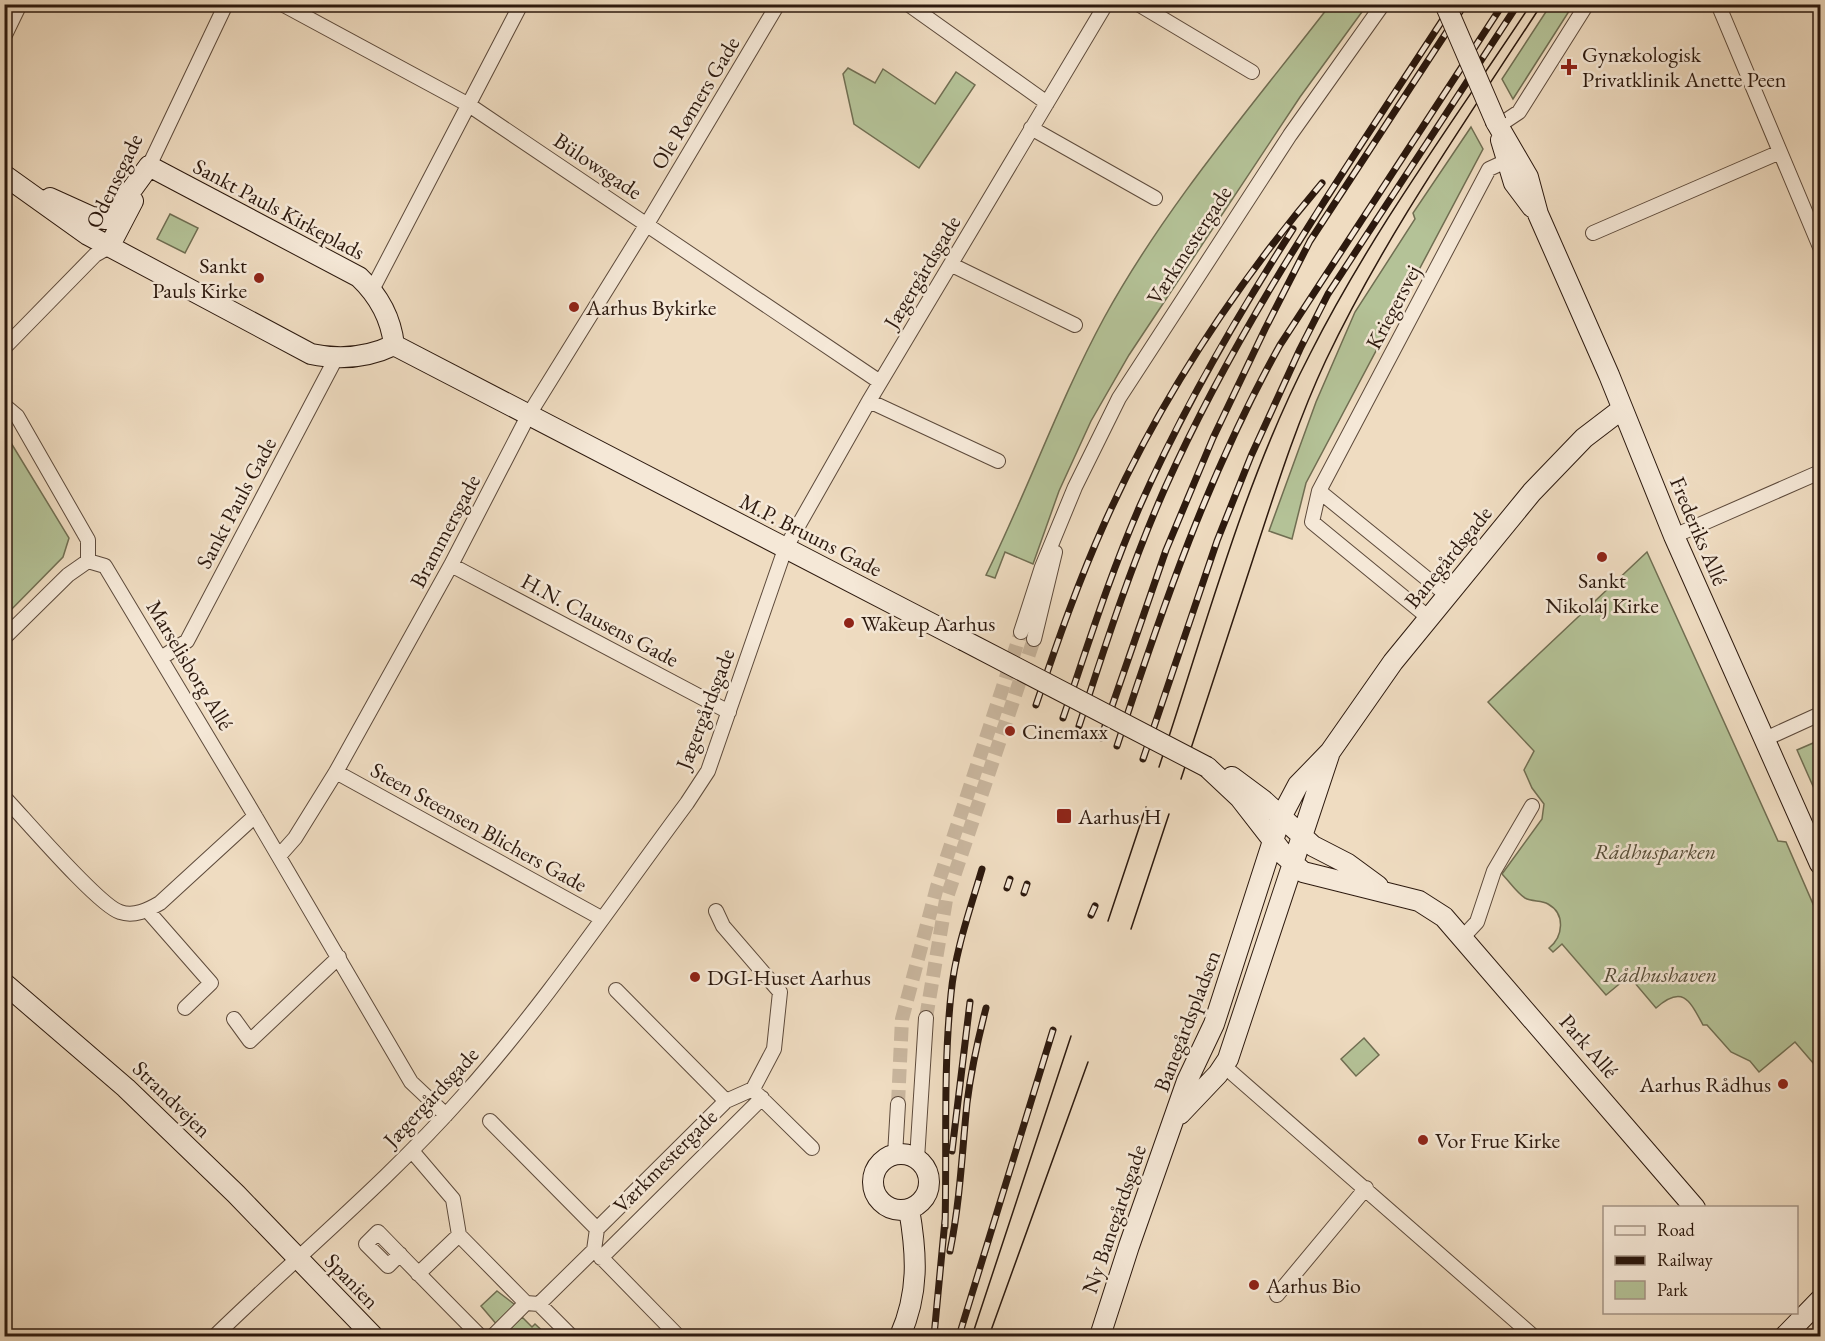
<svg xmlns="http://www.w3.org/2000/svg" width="1825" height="1341" viewBox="0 0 1825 1341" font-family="'EB Garamond',serif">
<rect width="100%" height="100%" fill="#efdcc1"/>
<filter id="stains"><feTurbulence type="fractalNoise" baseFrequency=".00333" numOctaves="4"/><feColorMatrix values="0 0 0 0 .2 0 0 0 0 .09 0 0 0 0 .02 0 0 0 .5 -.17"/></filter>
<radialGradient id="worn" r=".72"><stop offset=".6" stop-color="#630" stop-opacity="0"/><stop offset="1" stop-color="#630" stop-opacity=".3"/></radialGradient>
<!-- green -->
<path fill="#b4c297" stroke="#706e52" stroke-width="1.5" d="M 1551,4 L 1573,5 L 1513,99 L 1502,79 Z
M 1330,5 L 1367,5 L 1300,97 L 1129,355 L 1091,421 L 1059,491 L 1033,564 L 1005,552 L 995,578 L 986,575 C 1028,490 1059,401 1104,318 C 1166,205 1252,106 1330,5 Z
M 848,68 L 875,83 L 883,69 L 935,104 L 956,72 L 975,85 L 919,168 L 854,124 L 843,74 Z
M 1471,127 L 1483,149 L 1306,483 L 1292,539 L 1269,531 L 1316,402 L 1355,312 L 1415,219 L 1413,213 Z
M 170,214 L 198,228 L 185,253 L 157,239 Z
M 5,433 L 69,538 L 63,557 L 5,616 Z
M 1647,552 L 1778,841 L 1786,842 L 1820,920 L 1820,1071 L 1795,1042 L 1759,1072 L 1750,1061 L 1731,1052 L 1707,1025 L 1703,1025 C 1690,1001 1683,984 1656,1008 L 1629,976 L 1606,995 L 1562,944 L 1553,952 L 1549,948 C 1563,937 1566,914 1548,904 C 1541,900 1532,902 1525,898 C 1517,893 1509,881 1502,874 L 1542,819 L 1544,804 L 1532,788 L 1524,770 L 1534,751 L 1488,702 Z
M 1820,723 L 1820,802 L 1797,750 L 1820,740 L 1814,726 Z
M 1364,1038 L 1379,1055 L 1356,1076 L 1341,1059 Z
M 497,1291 L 518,1307 L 498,1326 L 481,1306 Z
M 522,1317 L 532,1327 L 535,1324 L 548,1336 L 511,1336 L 506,1332 Z"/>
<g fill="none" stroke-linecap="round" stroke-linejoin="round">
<!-- street-tunnel -->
<path stroke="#c8b59d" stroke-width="14" stroke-dasharray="14 7" stroke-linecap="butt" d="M 926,1018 L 946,900 L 1034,639
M 898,1104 L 902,1019 L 937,887 L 1021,632"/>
<!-- street casing -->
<g stroke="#5d4a3b" stroke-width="16">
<path id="street" d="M 282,4 L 469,105 L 880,382
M 908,4 L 1047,103
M 1138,4 L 1252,72
M 1718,4 L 1820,247
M 4,37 L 20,4
M 1498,126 L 1519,112 L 1587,4
M 1031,128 L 1155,198
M 149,166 L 226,4
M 1593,233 L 1780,152
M 952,265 L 1075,325
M 372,290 L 521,4
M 4,348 L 95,255 L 109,247
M 869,401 L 998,461
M 4,405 L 17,416 L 88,540 L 88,561
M 1319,491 L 1489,169 L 1515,157
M 1674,536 L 1820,472
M 88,561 L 105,566 L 255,816 L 411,1082 L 446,1115
M 451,565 L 729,712
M 1429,618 L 1312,522 L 1319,491 L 1447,595
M 1021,632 L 1042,567 L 1075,487 L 1119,398 L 1290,135 L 1383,4
M 4,638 L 68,575 L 88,561
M 1034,639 L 1055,552
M 161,658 L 187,641 L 336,358
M 1765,739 L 1820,714
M 336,772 L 601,918
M 4,797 C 24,818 99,906 120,912 C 134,917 148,910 160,903 L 255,816
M 279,856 L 295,838 L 336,772 L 451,565 L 528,416 L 647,224 L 778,4
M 147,910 L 211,983 L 185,1008
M 716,911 L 723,926 L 780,992 L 774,1049 L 753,1089 L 726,1101
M 1463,937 L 1477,922 L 1494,871 L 1532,806
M 234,1019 L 250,1041 L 339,957
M 1224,1066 L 1533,1336
M 756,1093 L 812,1148
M 490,1121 L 597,1229 L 594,1250 L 678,1336
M 412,1151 L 453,1199 L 459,1235 L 526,1303 L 539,1304 L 571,1336
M 895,1155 L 898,1104
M 917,1159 L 926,1018
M 597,1229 L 726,1101 L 616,990
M 400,1254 L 388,1266 L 366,1244 L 378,1232 C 412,1267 446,1302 480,1336
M 601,1258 L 762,1098
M 418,1274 L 459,1235
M 1277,1295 L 1366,1188
M 539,1304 L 594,1250
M 215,1336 C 297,1256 387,1182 463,1096 C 545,1004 614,901 687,803 L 708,771 L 785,549 L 869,401 L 1106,4
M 493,1336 L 526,1303"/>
</g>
<!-- secondary casing -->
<g stroke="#2c190e" stroke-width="22">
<path id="secondary" d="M 1496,122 L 1528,177 L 1538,214 L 1609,375 L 1674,536 L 1820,864
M 1501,140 L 1514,183 L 1532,207
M 149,166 L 359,277 C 379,296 391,318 394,345
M 4,175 L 88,235 L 311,354 C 339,360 367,358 394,345
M 50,198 L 92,217 L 106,219 L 114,214 L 149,166
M 109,247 L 133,201
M 394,345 L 963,640
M 1207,767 L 1240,798 L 1285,856 L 1303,872 L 1419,901 L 1444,917 L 1695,1208
M 1232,777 L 1263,800 L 1313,846 L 1348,864 L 1378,886
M 4,983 L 126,1088 L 236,1194 L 373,1336
M 1180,1114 L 1218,1074 L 1228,1059 L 1329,755
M873 1182a28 28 0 1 1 56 0a28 28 0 1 1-56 0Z
M 900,1336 C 919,1293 917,1255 909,1209
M 1100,1336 L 1129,1246 L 1187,1081 L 1214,1024 L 1280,819 L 1298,785 L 1330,752 L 1393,662 L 1532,492 L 1584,438 L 1622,409
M 1785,1336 L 1820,1300"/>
</g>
<!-- street -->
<use href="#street" stroke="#f5e8d7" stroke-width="14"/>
<!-- secondary -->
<use href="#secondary" stroke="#f5e8d7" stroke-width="20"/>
<!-- tram -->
<path stroke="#2c190e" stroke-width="1.5" d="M 1159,767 C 1205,630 1243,483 1310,354 C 1372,231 1455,119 1531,4
M 1181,779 C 1205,706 1229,632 1253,559 C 1275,492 1296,424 1326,360 C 1386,234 1466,121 1542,4
M 1108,921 L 1146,807
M 1131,929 L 1169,814
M 972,1336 L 1071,1036
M 989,1336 L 1088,1062"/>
<!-- rail casing -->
<g stroke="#2c190e" stroke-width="7">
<path id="rail" d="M 1036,705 C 1057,643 1078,582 1105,522 C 1160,399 1235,286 1322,183
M 1063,718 C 1087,648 1109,577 1139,508 C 1182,410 1235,319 1293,229
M 1079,726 C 1105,646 1131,565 1165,488 C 1242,316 1351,161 1453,4
M 1101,738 L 1166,550 L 1213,438 L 1265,329 L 1310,241 L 1465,4
M 1117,746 C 1162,608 1209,472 1280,345 L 1503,4
M 1143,759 L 1217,541 L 1251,456 L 1300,349 L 1328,294 L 1518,4
M 1007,888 L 1010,879
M 1024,893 L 1027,884
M 1091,915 L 1095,906
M 952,1151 L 970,1002
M 945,1227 C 947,1149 943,1071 951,994 C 955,951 970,910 982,869
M 950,1251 C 960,1202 962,1153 967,1103 C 971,1071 978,1039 986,1008
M 934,1336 L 945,1220
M 959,1336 L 1053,1030"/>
</g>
<!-- rail -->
<use href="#rail" stroke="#f5e8d7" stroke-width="4.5" stroke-dasharray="14" stroke-linecap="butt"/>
<!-- secondary-bridge casing -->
<g stroke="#2c190e" stroke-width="22" stroke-linecap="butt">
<path id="secondary-bridge" d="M 1445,4 L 1496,122
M 963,640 L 1207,767"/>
</g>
<!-- secondary-bridge -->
<use href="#secondary-bridge" stroke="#f5e8d7" stroke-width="20"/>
</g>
<!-- markers -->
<g fill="#8f2418" stroke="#f5e8d7" stroke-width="2">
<path d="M1566 58h6v6h6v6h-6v6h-6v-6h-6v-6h6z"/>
<circle cx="259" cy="278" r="6"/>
<circle cx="574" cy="307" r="6"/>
<circle cx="1602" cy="557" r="6"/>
<circle cx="849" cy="623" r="6"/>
<circle cx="1010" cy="731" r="6"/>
<rect x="1056" y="808" width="16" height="16" rx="3"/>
<circle cx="695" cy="977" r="6"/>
<circle cx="1783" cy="1084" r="6"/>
<circle cx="1423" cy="1140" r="6"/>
<circle cx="1254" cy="1285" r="6"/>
</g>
<g text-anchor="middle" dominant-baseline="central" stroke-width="5" stroke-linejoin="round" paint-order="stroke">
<!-- poi labels -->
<g font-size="22" fill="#2c190e" stroke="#f5e8d7" text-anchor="start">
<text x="1582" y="54">Gynækologisk<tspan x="1582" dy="25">Privatklinik Anette Peen</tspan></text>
<text x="247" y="265" text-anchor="end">Sankt<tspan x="247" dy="25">Pauls Kirke</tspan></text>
<text x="586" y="307">Aarhus Bykirke</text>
<text x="1602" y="580" text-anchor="middle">Sankt<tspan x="1602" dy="25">Nikolaj Kirke</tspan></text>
<text x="861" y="623">Wakeup Aarhus</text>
<text x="1022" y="731">Cinemaxx</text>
<text x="1078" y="816">Aarhus H</text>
<text x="707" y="977">DGI-Huset Aarhus</text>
<text x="1771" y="1084" text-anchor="end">Aarhus Rådhus</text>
<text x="1435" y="1140">Vor Frue Kirke</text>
<text x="1266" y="1285">Aarhus Bio</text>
</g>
<!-- street labels -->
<g font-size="22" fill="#2c190e" stroke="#f5e8d7">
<text transform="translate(695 103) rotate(-59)">Ole Rømers Gade</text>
<text transform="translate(598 166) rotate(34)">Bülowsgade</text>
<text transform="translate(114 181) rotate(-64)">Odensegade</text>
<text transform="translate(279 209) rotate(28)">Sankt Pauls Kirkeplads</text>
<text transform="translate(1189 245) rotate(-57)">Værkmestergade</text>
<text transform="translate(922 272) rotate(-59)">Jægergårdsgade</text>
<text transform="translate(1393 307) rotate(-62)">Kriegersvej</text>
<text transform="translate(236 503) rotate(-62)">Sankt Pauls Gade</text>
<text transform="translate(445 531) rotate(-62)">Brammersgade</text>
<text transform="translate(1699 531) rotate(67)">Frederiks Allé</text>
<text transform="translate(811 535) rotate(27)">M.P. Bruuns Gade</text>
<text transform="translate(1448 557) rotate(-51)">Banegårdsgade</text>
<text transform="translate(600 620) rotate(28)">H.N. Clausens Gade</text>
<text transform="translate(190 665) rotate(59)">Marselisborg Allé</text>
<text transform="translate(705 709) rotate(-69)">Jægergårdsgade</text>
<text transform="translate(479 827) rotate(29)">Steen Steensen Blichers Gade</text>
<text transform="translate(1187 1021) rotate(-69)">Banegårdspladsen</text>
<text transform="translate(1589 1046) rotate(49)">Park Allé</text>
<text transform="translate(431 1097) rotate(-47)">Jægergårdsgade</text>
<text transform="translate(172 1099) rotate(44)">Strandvejen</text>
<text transform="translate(665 1161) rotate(-45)">Værkmestergade</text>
<text transform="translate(1114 1219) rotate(-71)">Ny Banegårdsgade</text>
<text transform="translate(352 1281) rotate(46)">Spanien</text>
</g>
<!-- park labels -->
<g font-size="22" font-style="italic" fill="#554c37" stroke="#f5e8d7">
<text x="1655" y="851">Rådhusparken</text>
<text x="1660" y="974">Rådhushaven</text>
</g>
</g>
<!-- margin -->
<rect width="1825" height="1341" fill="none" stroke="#efdcc1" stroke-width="24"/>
<rect x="6" y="6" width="1813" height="1329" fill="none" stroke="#2c190e" stroke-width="3"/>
<rect x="12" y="12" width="1801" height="1317" fill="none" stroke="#2c190e" stroke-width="1.5"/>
<!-- legend -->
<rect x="1603" y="1206" width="195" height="108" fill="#f5e8d7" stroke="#a59587" stroke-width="1.5"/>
<rect x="1615" y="1226" width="30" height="9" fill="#f5e8d7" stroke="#a59587" stroke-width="1.5"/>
<text x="1657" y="1236" font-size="18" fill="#2c190e">Road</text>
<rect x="1615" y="1256" width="30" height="9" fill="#2c190e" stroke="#a59587" stroke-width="1.5"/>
<text x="1657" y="1266" font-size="18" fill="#2c190e">Railway</text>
<rect x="1615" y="1281" width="30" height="18" fill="#b4c297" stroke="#a59587" stroke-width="1.5"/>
<text x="1657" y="1296" font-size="18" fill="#2c190e">Park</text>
<rect width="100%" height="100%" filter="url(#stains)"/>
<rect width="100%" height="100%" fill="url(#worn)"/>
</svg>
